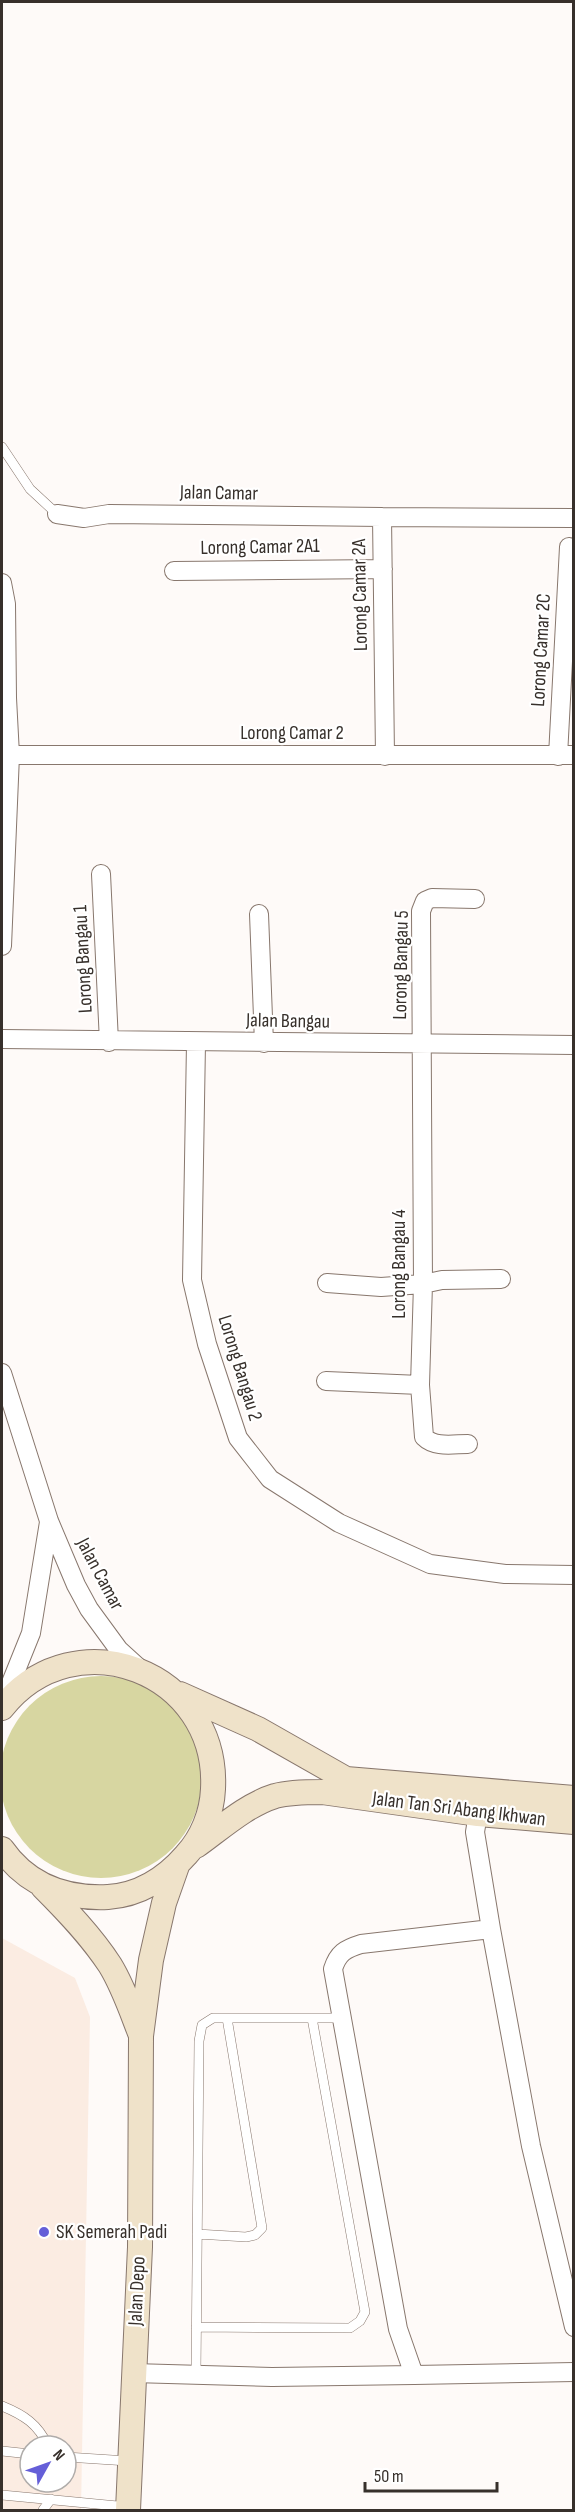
<svg xmlns="http://www.w3.org/2000/svg" width="575" height="2512" viewBox="0 0 575 2512" font-family="'Sofia Sans Condensed',sans-serif">
<rect width="100%" height="100%" fill="#fefaf8"/>
<!-- built -->
<path fill="#fbece2" fill-rule="evenodd" d="M 2,1938 L 75,1978 L 90,2017 L 81,2510 L 2,2510 ZM 30,2446 L 66,2446 L 66,2482 L 30,2482 Z"/>
<!-- green -->
<path fill="#d7d6a1" d="M0 1777a101 101 0 1 1 202 0a101 101 0 1 1-202 0Z"/>
<g fill="none" stroke-linecap="round" stroke-linejoin="round">
<!-- lane casing -->
<g stroke="#88776d" stroke-width="10">
<path id="lane" d="M 2,447 L 30,489 L 57,514
M 197,2234 L 246,2237 L 255,2235 L 262,2228 L 227,2018
M 196,2327 L 350,2328 L 360,2321 L 365,2312 L 312,2018
M 196,2375 L 199,2041 L 202,2025 L 213,2018 L 342,2018
M 2,2406 C 24,2415 38,2424 48,2446
M 2,2451 L 30,2454
M 66,2457 L 128,2461
M 2,2495 L 128,2507
M 43,2510 L 51,2499"/>
</g>
<!-- street casing -->
<g stroke="#88776d" stroke-width="20">
<path id="street" d="M 57,514 L 84,518 L 109,514 L 382,517
M 174,571 L 383,569
M 2,583 L 6,604 L 7,698 L 10,755 L 2,946
M 10,755 L 574,755
M 385,756 L 382,517 L 574,518
M 558,756 L 569,547
M 101,874 L 109,1042
M 259,914 L 264,1043
M 2,1039 L 574,1045
M 196,1043 L 192,1280 L 207,1344 L 238,1438 L 270,1479 L 339,1523 L 430,1564 L 505,1574 L 574,1575
M 327,1283 L 381,1287 L 423,1284 L 442,1280 L 501,1279
M 2,1373 L 49,1521 L 76,1585 L 89,1609 L 119,1650 L 141,1670
M 326,1381 L 420,1385
M 468,1444 C 453,1444 435,1448 424,1437 L 420,1385 L 423,1284 L 421,911 L 425,901 L 432,898 L 475,899
M 2,1705 L 31,1633 L 49,1522
M 478,1814 L 475,1832 L 491,1929 L 531,2146 L 574,2327
M 491,1929 L 361,1944 C 345,1949 338,1953 333,1969 L 398,2329 L 414,2375 L 574,2372
M 133,2373 L 272,2377 L 414,2375"/>
</g>
<!-- secondary casing -->
<g stroke="#88776d" stroke-width="26">
<path id="secondary" d="M 180,1694 L 258,1729 L 346,1779 L 574,1798
M 2,1708 C 75,1616 219,1672 213,1789 C 212,1813 202,1838 186,1855 C 166,1878 139,1895 108,1897 C 65,1899 27,1885 2,1849
M 196,1846 C 220,1829 246,1805 275,1796 C 290,1792 307,1792 322,1792 L 478,1814 L 574,1822
M 43,1887 C 67,1911 91,1936 110,1965 C 123,1986 131,2010 140,2033
M 128,2510 L 140,2247 L 141,2036 L 151,1960 L 164,1903 L 177,1866"/>
</g>
<!-- lane -->
<use href="#lane" stroke="#fff" stroke-width="9"/>
<!-- street -->
<use href="#street" stroke="#fff" stroke-width="18"/>
<!-- secondary -->
<use href="#secondary" stroke="#efe2c9" stroke-width="24"/>
</g>
<!-- markers -->
<circle fill="#655fd8" stroke="#fff" stroke-width="2" cx="44" cy="2232" r="6"/>
<g text-anchor="middle" dominant-baseline="central" stroke-width="4.5" stroke-linejoin="round" paint-order="stroke">
<!-- street labels -->
<g font-size="20" fill="#37302b" stroke="#fff">
<text transform="translate(219 493) rotate(1)">Jalan Camar</text>
<text transform="translate(260 547) rotate(-1)">Lorong Camar 2A1</text>
<text transform="translate(360 595) rotate(-91)">Lorong Camar 2A</text>
<text transform="translate(541 650) rotate(-87)">Lorong Camar 2C</text>
<text x="292" y="733">Lorong Camar 2</text>
<text transform="translate(83 959) rotate(-93)">Lorong Bangau 1</text>
<text transform="translate(401 965) rotate(-89)">Lorong Bangau 5</text>
<text transform="translate(288 1021) rotate(1)">Jalan Bangau</text>
<text transform="translate(399 1264) rotate(-90)">Lorong Bangau 4</text>
<text transform="translate(240 1368) rotate(73)">Lorong Bangau 2</text>
<text transform="translate(100 1574) rotate(62)">Jalan Camar</text>
<text transform="translate(459 1809) rotate(7)">Jalan Tan Sri Abang Ikhwan</text>
<text transform="translate(137 2291) rotate(-87)">Jalan Depo</text>
</g>
<!-- poi labels -->
<g font-size="20" fill="#37302b" stroke="#fff" text-anchor="start">
<text x="56" y="2232">SK Semerah Padi</text>
</g>
</g>
<!-- border -->
<rect width="575" height="2512" fill="none" stroke="#37302b" stroke-width="6"/>
<!-- north arrow -->
<g transform="translate(48 2464) rotate(50)"><circle r="28" fill="#ffffff" stroke="#afacaa" stroke-width="1.5"/>
<path d="M0-4.5L10 22L0 15L-10 22Z" fill="#655fd8"/>
<text y="-9" font-size="16" font-weight="bold" text-anchor="middle" fill="#37302b">N</text>
</g>
<!-- scale -->
<path d="M365 2482v9h132v-9" fill="none" stroke="#37302b" stroke-width="3"/>
<text x="374" y="2482" font-size="18" fill="#37302b" stroke="#ffffff" stroke-width="4.5" paint-order="stroke">50 m</text>
</svg>
